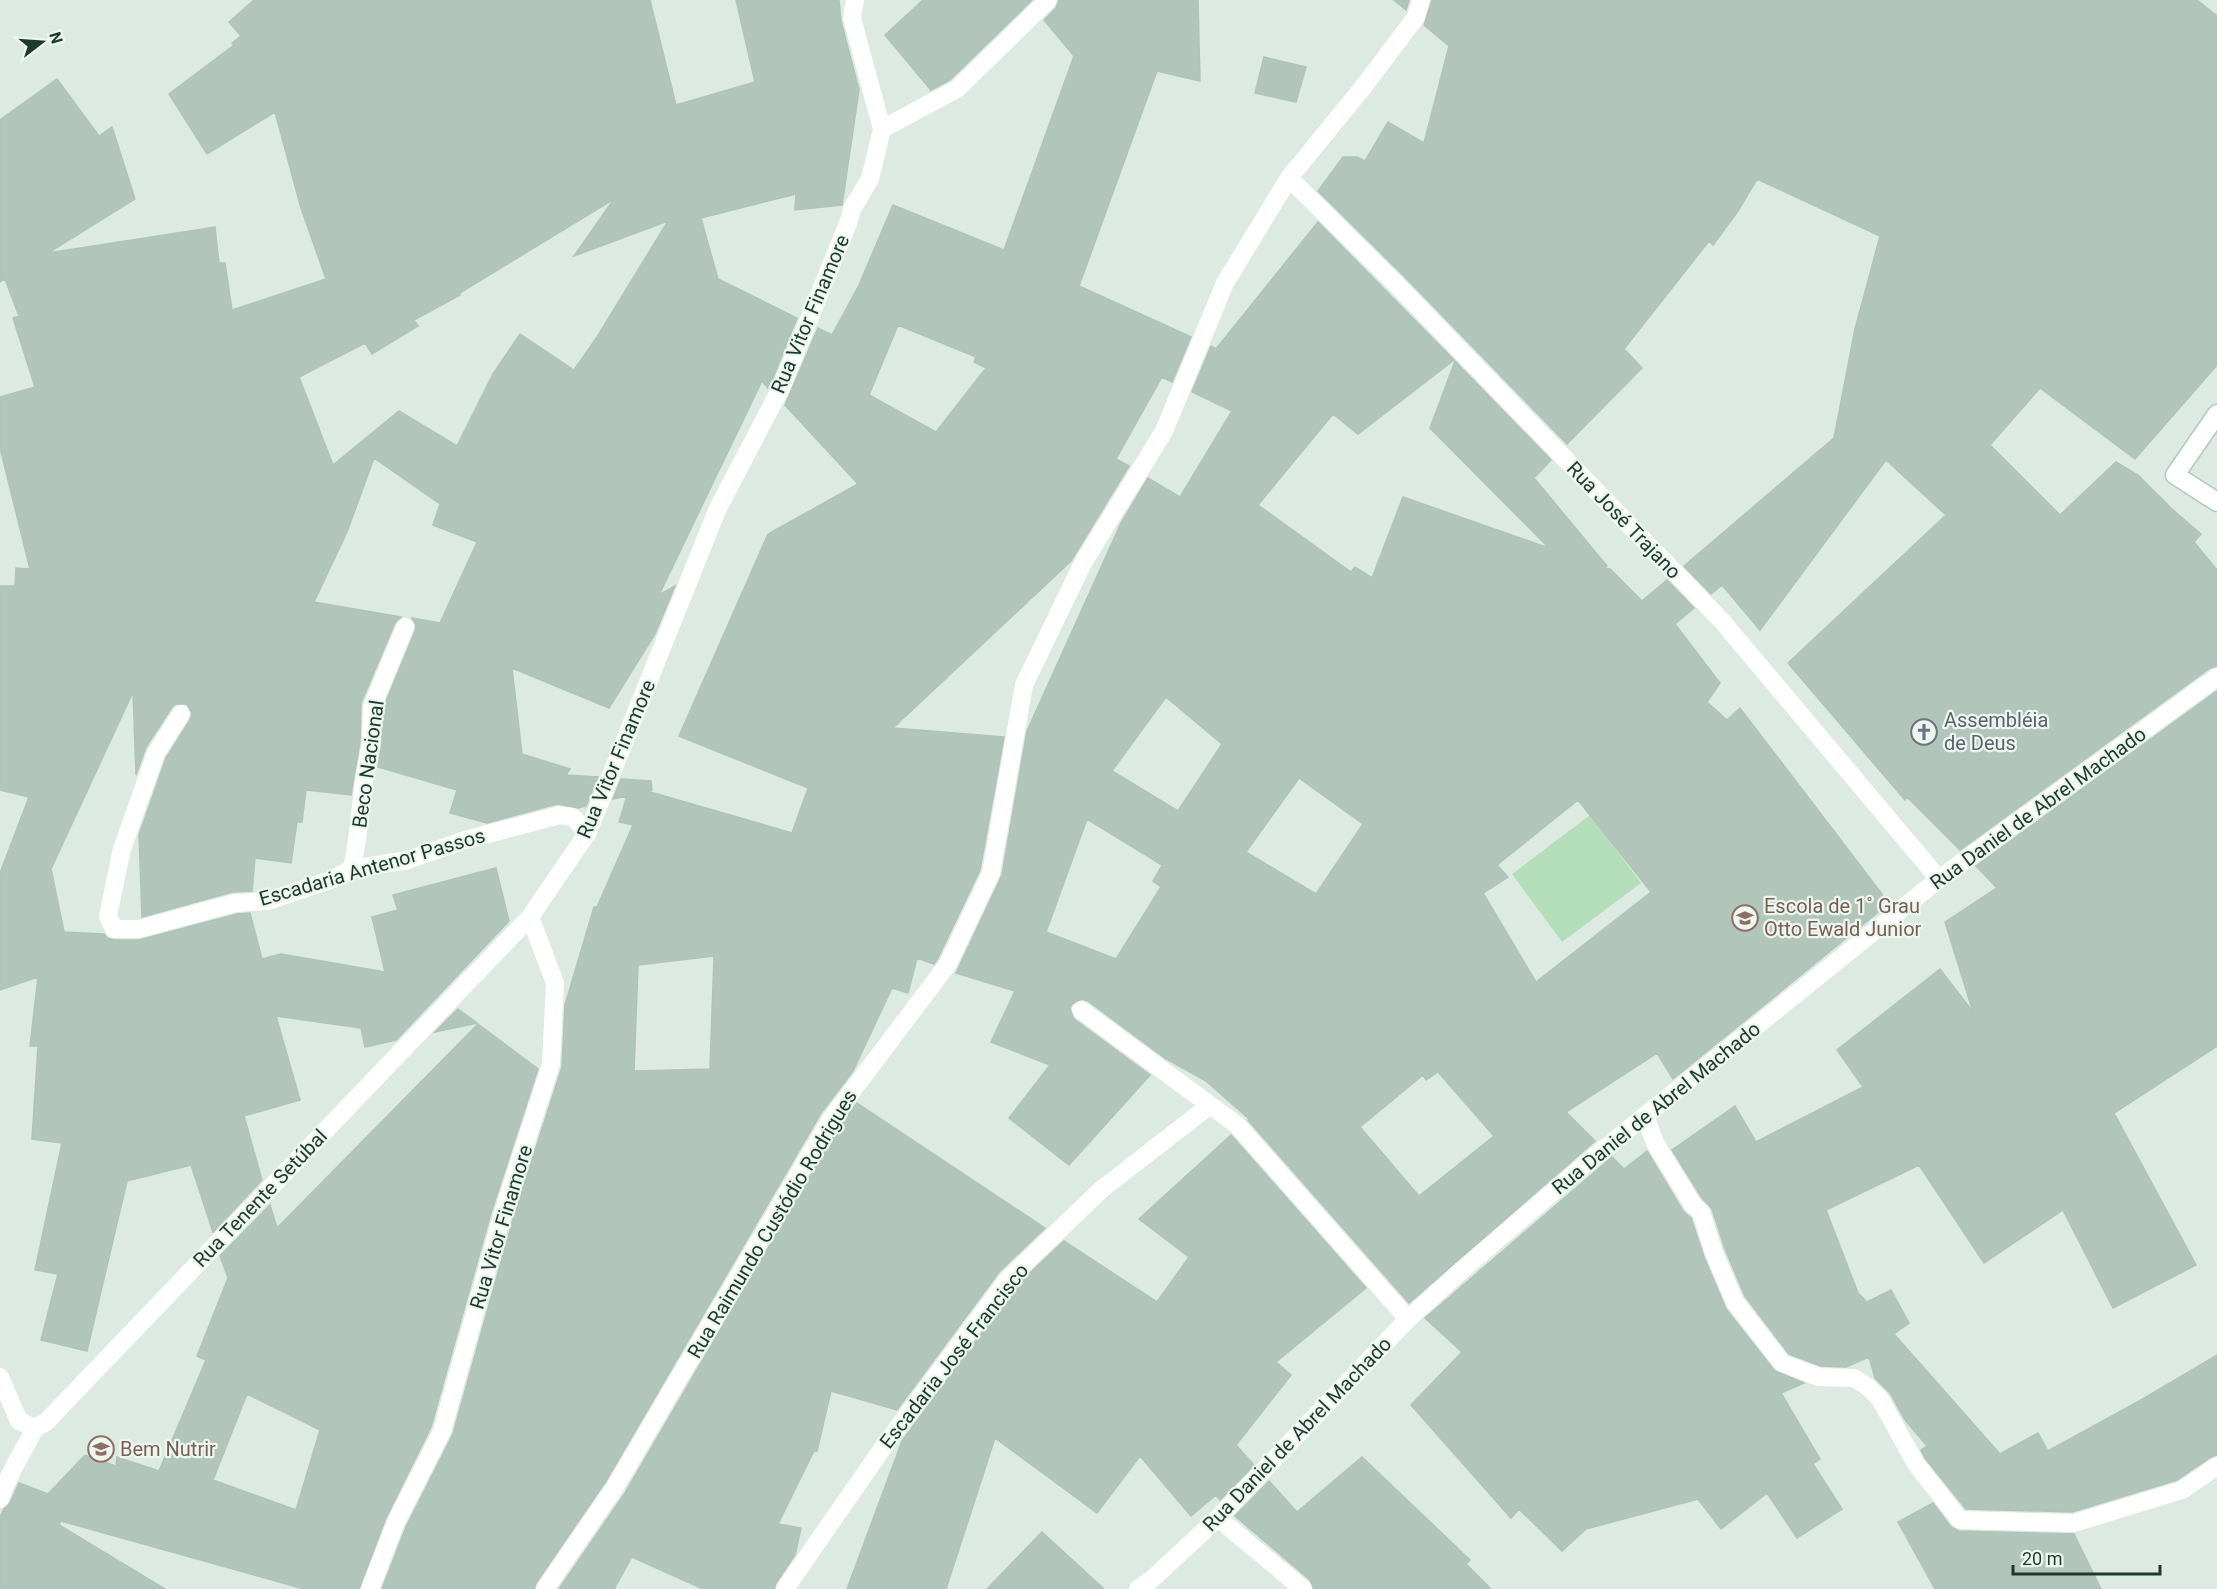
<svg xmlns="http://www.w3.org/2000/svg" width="2217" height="1589" viewBox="0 0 2217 1589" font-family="Roboto,sans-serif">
<rect width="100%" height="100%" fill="#dceae2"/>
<!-- green -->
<path fill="#b3deb9" d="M 1590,815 L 1641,883 L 1562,942 L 1512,874 Z"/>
<!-- building -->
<path fill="#b2c5bb" stroke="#afc4b8" stroke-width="1.5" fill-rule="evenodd" d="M 254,0 L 650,0 L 676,105 L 755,82 L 736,0 L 839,0 L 841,21 L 859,90 L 842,205 L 795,210 L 796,194 L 701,218 L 718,279 L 797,318 L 771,383 L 768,388 L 762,381 L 659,595 L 675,586 L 655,634 L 609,708 L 512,668 L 522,754 L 570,769 L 566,775 L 598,777 L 586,806 L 578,808 L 557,804 L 487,823 L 450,813 L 457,790 L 378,767 L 382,743 L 383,709 L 415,631 L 416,625 L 412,618 L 440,623 L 477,542 L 433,525 L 440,504 L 374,458 L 347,532 L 314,602 L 401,617 L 395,623 L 361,703 L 360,742 L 351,795 L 306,790 L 302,822 L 297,822 L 291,863 L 255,858 L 252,891 L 232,892 L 142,917 L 139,835 L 166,758 L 190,720 L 192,714 L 187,704 L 176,704 L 172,707 L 146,747 L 136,775 L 133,692 L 51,869 L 64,932 L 104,934 L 107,938 L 114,940 L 139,940 L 237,914 L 250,913 L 262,959 L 281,954 L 385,972 L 372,917 L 398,910 L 393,895 L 496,868 L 509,921 L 396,1040 L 365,1047 L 361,1028 L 276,1016 L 300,1100 L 244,1116 L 262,1180 L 213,1232 L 191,1165 L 127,1181 L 87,1351 L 41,1340 L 58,1274 L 35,1270 L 62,1143 L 32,1139 L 38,1046 L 30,1046 L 38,977 L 0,990 L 0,873 L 29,797 L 0,790 L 0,586 L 15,586 L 16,568 L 30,569 L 0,448 L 0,397 L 35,387 L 13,318 L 19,316 L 5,279 L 0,282 L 0,120 L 57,79 L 99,136 L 112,127 L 135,199 L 48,253 L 215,227 L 219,263 L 225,263 L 232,310 L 326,279 L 301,208 L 275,112 L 207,154 L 169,94 L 234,45 L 232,43 L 241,36 L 229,22 ZM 614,199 L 574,256 L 668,221 L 597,337 L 574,370 L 520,334 L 493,374 L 457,446 L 399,411 L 333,465 L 299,377 L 365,343 L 372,354 L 418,326 L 414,320 L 460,295 L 458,294 Z
M 923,0 L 1032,0 L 950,80 L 931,90 L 885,35 Z
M 1059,0 L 1198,0 L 1200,81 L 1157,71 L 1079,286 L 1191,337 L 1172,382 L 1162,377 L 1116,459 L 1129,466 L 1071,561 L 893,728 L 1004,737 L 980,870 L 938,958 L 934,964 L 917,958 L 908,993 L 892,988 L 853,1071 L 821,1113 L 606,1481 L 536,1583 L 534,1589 L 382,1589 L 406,1527 L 453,1434 L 513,1219 L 562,1067 L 565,1005 L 594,907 L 597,907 L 633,825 L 619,822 L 627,796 L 613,799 L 621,779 L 651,781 L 652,790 L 647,791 L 792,833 L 808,788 L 679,736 L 768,534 L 858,484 L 785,405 L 818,328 L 832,335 L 859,285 L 893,205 L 1004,250 L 1074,56 L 1044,20 L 1056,8 ZM 898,325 L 976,357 L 974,362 L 986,368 L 936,432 L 869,395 ZM 714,956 L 710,1069 L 634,1071 L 638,965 Z
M 1394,0 L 1409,0 L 1406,10 Z
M 1432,0 L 2197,0 L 2217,16 L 2217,365 L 2135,459 L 2040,388 L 1990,445 L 2060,515 L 2116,462 L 2138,475 L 2172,509 L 2201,534 L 2194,542 L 2217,570 L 2217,666 L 2210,668 L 1960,850 L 1907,797 L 1905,800 L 1788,663 L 1946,515 L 1886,460 L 1760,630 L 1722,585 L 1711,594 L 1684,566 L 1834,438 L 1855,329 L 1880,236 L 1757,179 L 1738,211 L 1713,245 L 1709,241 L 1624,349 L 1642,368 L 1567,444 L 1402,274 L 1318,191 L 1343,157 L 1357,157 L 1365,161 L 1388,122 L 1424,143 L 1449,46 L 1424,25 Z
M 1264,57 L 1306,67 L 1296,102 L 1255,93 Z
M 1318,222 L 1454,360 L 1358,434 L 1333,414 L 1258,505 L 1351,572 L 1355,567 L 1372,578 L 1403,497 L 1549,548 L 1430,428 L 1455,361 L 1551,460 L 1534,478 L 1607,566 L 1605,568 L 1610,569 L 1642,601 L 1667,580 L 1694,608 L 1675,624 L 1720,683 L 1707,702 L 1727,720 L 1740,708 L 1882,894 L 1882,909 L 1673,1079 L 1657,1053 L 1566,1112 L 1595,1141 L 1409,1303 L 1248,1120 L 1249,1119 L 1206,1081 L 1165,1058 L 1088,1001 L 1082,999 L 1072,1004 L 1070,1009 L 1074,1019 L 1150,1075 L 1069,1165 L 1009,1118 L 1050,1065 L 991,1042 L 1015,991 L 956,973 L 1002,875 L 1027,731 L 1121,523 L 1148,478 L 1180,497 L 1232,411 L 1192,392 L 1211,346 L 1216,349 ZM 1166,697 L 1222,744 L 1178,811 L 1112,771 ZM 1299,778 L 1363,824 L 1316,894 L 1246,852 ZM 1578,800 L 1651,892 L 1536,982 L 1483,893 L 1508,877 L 1497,865 ZM 1087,819 L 1162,865 L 1153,881 L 1161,887 L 1116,959 L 1046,932 ZM 1438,1072 L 1494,1136 L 1419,1196 L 1360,1127 L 1423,1075 L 1426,1080 Z
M 2217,691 L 2217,1046 L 2114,1113 L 2196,1265 L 2113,1308 L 2063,1210 L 1984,1263 L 1919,1165 L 1826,1210 L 1858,1293 L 1867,1302 L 1891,1290 L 1909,1323 L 1894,1334 L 2000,1454 L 2038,1433 L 2048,1451 L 2141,1400 L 2217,1355 L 2217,1455 L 2211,1457 L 2177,1480 L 2072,1512 L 1966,1509 L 1925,1458 L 1921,1450 L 1927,1446 L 1905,1420 L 1890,1393 L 1875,1378 L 1869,1357 L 1846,1367 L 1821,1366 L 1789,1354 L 1745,1296 L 1725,1249 L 1712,1209 L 1702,1198 L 1672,1150 L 1735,1106 L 1756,1142 L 1863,1087 L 1837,1050 L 1940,969 L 1973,1012 L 1945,922 L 1997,888 L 1976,866 Z
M 458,1009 L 477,1023 L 435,1032 Z
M 478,1024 L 538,1069 L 491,1213 L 431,1427 L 386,1518 L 359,1589 L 304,1589 L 61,1521 L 59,1525 L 165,1589 L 0,1589 L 0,1517 L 4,1509 L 10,1503 L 19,1483 L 48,1494 L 85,1455 L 116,1466 L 117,1457 L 159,1471 L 206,1360 L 197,1356 L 228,1278 L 220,1256 L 270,1205 L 277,1228 ZM 247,1394 L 320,1430 L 296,1510 L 213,1480 Z
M 857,1103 L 1045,1228 L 999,1272 L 897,1410 L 831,1391 L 817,1451 L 814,1451 L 778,1524 L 801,1528 L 795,1555 L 776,1583 L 774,1589 L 703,1589 L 632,1557 L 614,1589 L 559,1589 L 625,1493 L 840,1125 Z
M 1231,1135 L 1366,1288 L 1276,1362 L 1291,1375 L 1236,1445 L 1254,1465 L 1220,1500 L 1216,1495 L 1191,1516 L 1140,1456 L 1097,1513 L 995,1438 L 946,1589 L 847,1589 L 902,1441 L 1016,1286 L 1064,1241 L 1157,1302 L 1189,1257 L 1139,1219 Z
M 1647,1151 L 1683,1211 L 1691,1218 L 1704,1257 L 1726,1309 L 1774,1370 L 1804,1383 L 1781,1393 L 1820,1459 L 1813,1464 L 1842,1509 L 1797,1538 L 1767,1493 L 1721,1529 L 1698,1499 L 1586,1529 L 1562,1551 L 1519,1509 L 1511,1518 L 1411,1405 L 1462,1352 L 1425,1318 L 1612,1157 L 1624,1169 Z
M 1362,1457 L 1470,1560 L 1466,1564 L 1491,1589 L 1314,1589 L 1310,1580 L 1235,1516 L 1269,1481 L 1297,1512 Z
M 1933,1503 L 1951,1527 L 1959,1531 L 2074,1534 L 2101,1589 L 1935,1589 L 1898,1522 Z
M 1042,1532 L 1104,1589 L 987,1589 Z"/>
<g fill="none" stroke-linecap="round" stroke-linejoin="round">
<!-- secondary casing -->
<g stroke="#afcbbd" stroke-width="21">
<path id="secondary" d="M 2217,414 L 2175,475 L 2217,502"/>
</g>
<!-- lane -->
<path stroke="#fff" stroke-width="18" d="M 181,714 L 156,753 L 122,849 L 108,916 L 114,929 L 139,929 L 235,903 L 268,901 L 333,879 L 352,869 L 408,860 L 465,840 L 560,815 L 572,817 L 588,832
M 352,869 L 357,840 L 364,780 L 371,743 L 372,707 L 405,627
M 1081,1010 L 1237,1125 L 1408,1319
M 1645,1116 L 1655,1143 L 1693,1205 L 1701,1212 L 1714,1253 L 1735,1302 L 1782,1363 L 1819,1377 L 1854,1378 L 1868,1387 L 1880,1399 L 1916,1464 L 1960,1520 L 2074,1523 L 2182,1490 L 2217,1466
M 0,1499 C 8,1474 23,1452 35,1428"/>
<!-- street -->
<path stroke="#fff" stroke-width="18" d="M 882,129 L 957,89 L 1048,0
M 1289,178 L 1394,282 L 1721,620 L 1939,879
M 0,1377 L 19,1421 L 35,1428 L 46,1422 L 530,917 L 588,832 L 718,508 L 781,388 L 849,221 L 852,209 L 870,179 L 882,129 L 852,18 L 855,0
M 1218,1518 L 1303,1589
M 370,1589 L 396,1522 L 442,1431 L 502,1216 L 551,1064 L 555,983 L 530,917
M 545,1589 L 615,1487 L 831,1119 L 948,964 L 991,873 L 1024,685 L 1083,563 L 1164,431 L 1225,283 L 1289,178 L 1364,86 L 1416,17 L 1421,0
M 785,1589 L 882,1449 L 1008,1279 L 1102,1189 L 1209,1106
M 1138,1589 L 1151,1580 L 1218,1518 L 1408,1319 L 1463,1269 L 1595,1156 L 1939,879 L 2217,677"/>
<!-- secondary -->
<use href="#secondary" stroke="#fff" stroke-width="18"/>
</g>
<!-- icons -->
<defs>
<g id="church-ring" transform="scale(1.35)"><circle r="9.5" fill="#edf7f0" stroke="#6b7280" stroke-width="1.5"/><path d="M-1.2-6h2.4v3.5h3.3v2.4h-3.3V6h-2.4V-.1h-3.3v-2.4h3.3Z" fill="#6b7280"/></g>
<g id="school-ring" transform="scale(1.35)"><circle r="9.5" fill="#edf7f0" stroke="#8d6e63" stroke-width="1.5"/><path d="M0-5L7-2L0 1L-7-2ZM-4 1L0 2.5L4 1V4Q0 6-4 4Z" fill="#8d6e63"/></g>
<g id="university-ring" transform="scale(1.35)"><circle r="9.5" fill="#edf7f0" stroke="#8d6e63" stroke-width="1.5"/><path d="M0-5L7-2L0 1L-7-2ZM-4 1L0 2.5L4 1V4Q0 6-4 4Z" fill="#8d6e63"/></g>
</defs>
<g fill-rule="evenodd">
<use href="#church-ring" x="1924" y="732"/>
<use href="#school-ring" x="1745" y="918"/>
<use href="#university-ring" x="101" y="1449"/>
</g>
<g text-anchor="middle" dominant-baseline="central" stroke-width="4.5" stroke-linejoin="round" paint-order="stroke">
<!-- street labels -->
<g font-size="20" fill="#1d3a2f" stroke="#edf7f0">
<text transform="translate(810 314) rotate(-67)">Rua Vitor Finamore</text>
<text transform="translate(1624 520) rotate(46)">Rua José Trajano</text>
<text transform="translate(616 759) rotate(-67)">Rua Vitor Finamore</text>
<text transform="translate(368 764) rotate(-82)">Beco Nacional</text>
<text transform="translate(2038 808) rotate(-36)">Rua Daniel de Abrel Machado</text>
<text transform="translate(372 867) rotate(-16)">Escadaria Antenor Passos</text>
<text transform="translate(1656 1108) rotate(-39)">Rua Daniel de Abrel Machado</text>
<text transform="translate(260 1198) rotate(-46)">Rua Tenente Setúbal</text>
<text transform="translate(772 1224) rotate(-59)">Rua Raimundo Custódio Rodrigues</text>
<text transform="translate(501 1227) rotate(-73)">Rua Vitor Finamore</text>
<text transform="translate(954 1356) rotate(-52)">Escadaria José Francisco</text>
<text transform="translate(1297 1434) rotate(-46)">Rua Daniel de Abrel Machado</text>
</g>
<!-- worship labels -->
<g font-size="20" fill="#5b616d" stroke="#edf7f0" text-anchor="start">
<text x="1944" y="720">Assembléia<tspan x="1944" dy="23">de Deus</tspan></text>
</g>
<!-- education labels -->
<g font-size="20" fill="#785e54" stroke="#edf7f0" text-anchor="start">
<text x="1764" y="906">Escola de 1˚ Grau<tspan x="1764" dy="23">Otto Ewald Junior</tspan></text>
<text x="120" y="1449">Bem Nutrir</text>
</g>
</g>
<!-- north arrow -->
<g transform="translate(42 42) rotate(73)" stroke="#edf7f0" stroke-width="4.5" paint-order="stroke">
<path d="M0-4.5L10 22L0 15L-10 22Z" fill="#1d3a2f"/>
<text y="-9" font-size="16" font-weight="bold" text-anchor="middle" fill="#1d3a2f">N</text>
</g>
<!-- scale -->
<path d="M2013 1565v9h147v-9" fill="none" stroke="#1d3a2f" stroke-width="3"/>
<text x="2022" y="1565" font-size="18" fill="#1d3a2f" stroke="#edf7f0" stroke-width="4.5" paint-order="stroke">20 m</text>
</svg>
